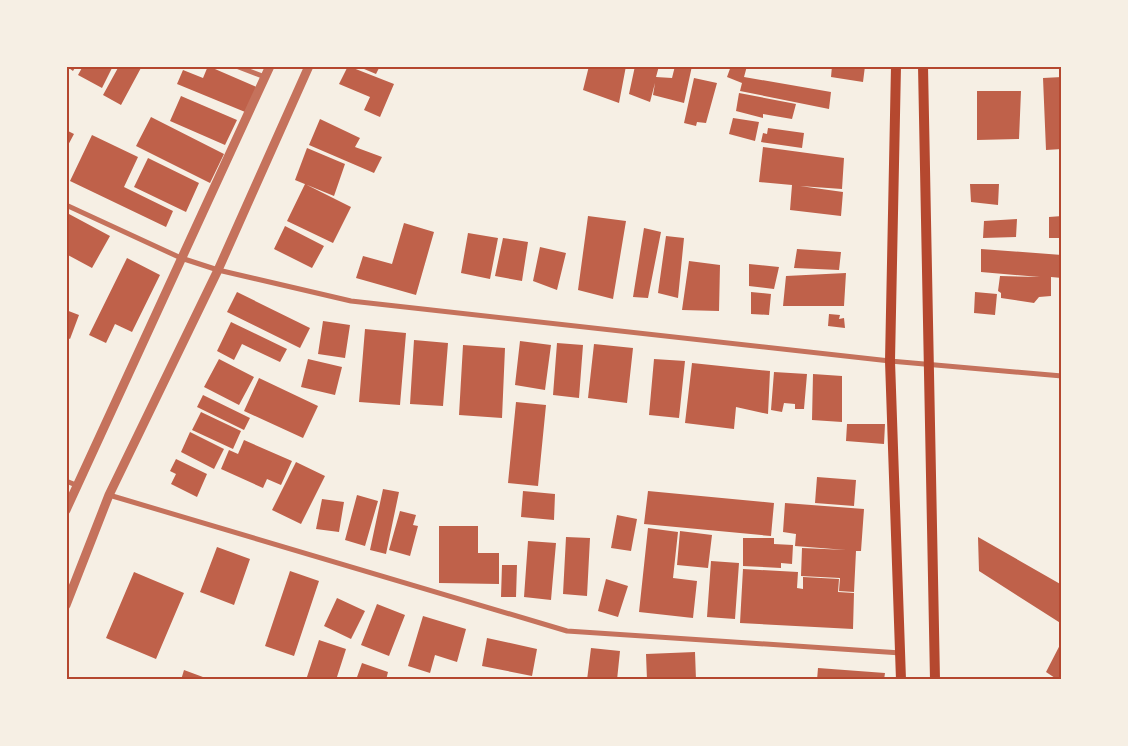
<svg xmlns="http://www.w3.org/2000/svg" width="1128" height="746" viewBox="0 0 1128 746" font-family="Montserrat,sans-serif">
<rect width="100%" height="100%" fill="#f6efe4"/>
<!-- building -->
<path fill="#bf614a" d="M 66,66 L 76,66 L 73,71 Z
M 83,66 L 113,66 L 102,88 L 78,75 Z
M 119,66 L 142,66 L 121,105 L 103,95 Z
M 208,66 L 261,89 L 250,114 L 177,84 L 183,70 L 203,78 Z
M 348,66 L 394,84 L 380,117 L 364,110 L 370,97 L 339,84 Z
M 357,66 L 380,66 L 376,74 Z
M 589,66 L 626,66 L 619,103 L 583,90 Z
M 635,66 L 659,66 L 656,77 L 672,78 L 675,66 L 692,66 L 684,103 L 653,95 L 655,83 L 650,102 L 629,94 Z
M 731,66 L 747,66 L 744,77 L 831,92 L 829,109 L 740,91 L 742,83 L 727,77 Z
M 832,66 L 865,66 L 863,82 L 831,77 Z
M 1062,77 L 1062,149 L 1046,150 L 1043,78 Z
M 694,78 L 717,83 L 706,123 L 697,122 L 696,126 L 684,123 Z
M 977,91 L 1021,91 L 1019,139 L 977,140 Z
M 739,93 L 796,104 L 792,119 L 763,114 L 763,118 L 736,111 Z
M 181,96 L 237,120 L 225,145 L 170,121 Z
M 151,117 L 224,154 L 210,183 L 136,146 Z
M 733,118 L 759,122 L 755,141 L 729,134 Z
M 320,119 L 360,138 L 355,147 L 382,157 L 374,173 L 309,145 Z
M 768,128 L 804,133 L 802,148 L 761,142 L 763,133 L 767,134 Z
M 66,130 L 74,134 L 66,149 Z
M 92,135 L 138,157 L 124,187 L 173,211 L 166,227 L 70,181 Z
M 763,147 L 844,158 L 842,189 L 800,186 L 843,192 L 841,216 L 790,210 L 792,185 L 759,182 Z
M 307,148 L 345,164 L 334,196 L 295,180 Z
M 148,158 L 199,183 L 186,212 L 134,187 Z
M 305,184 L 351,207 L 333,243 L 287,221 Z
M 970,184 L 999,184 L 998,205 L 971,202 Z
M 69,214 L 110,236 L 92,268 L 66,254 L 66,218 Z
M 588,216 L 626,221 L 613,299 L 578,290 Z
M 1062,216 L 1062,238 L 1049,238 L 1049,217 Z
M 1017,219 L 1016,237 L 983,238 L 984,221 Z
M 404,223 L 434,232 L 416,295 L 356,278 L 363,256 L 392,264 Z
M 285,226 L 324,246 L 312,268 L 274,249 Z
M 644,228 L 661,232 L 648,298 L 633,297 Z
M 468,233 L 498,238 L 490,279 L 461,273 Z
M 666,236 L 684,238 L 678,298 L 658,293 Z
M 503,238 L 528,242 L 522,281 L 495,276 Z
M 540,247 L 566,253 L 557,290 L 533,281 Z
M 797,249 L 841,252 L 839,270 L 794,268 Z
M 981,249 L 1062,255 L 1062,278 L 1051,277 L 1051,296 L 1039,297 L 1034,303 L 1001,298 L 1001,293 L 998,291 L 1000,276 L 1040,277 L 981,272 Z
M 127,258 L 160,275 L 132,332 L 115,324 L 106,343 L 89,335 Z
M 689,261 L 720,265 L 719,311 L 682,310 Z
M 749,264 L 779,267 L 774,289 L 749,286 Z
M 846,273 L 844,306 L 783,306 L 786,276 Z
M 237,292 L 310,328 L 300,348 L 227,312 Z
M 751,292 L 771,294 L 769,315 L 751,314 Z
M 975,292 L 997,294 L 995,315 L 974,313 Z
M 66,310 L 79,315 L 70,339 L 66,337 Z
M 829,314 L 840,315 L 839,319 L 844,318 L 845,328 L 828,326 Z
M 323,321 L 350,325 L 345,358 L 318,354 Z
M 231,322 L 287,349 L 280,362 L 242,344 L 234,360 L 217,351 Z
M 365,329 L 406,333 L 400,405 L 359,402 Z
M 414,340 L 448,343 L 443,406 L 410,404 Z
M 520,341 L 551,345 L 545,390 L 515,385 Z
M 557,343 L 583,345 L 579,398 L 553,395 Z
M 594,344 L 633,348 L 627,403 L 588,398 Z
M 463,345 L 505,348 L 502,418 L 459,415 Z
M 219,359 L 254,377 L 239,405 L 204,387 Z
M 308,359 L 342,367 L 335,395 L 301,387 Z
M 654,359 L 685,361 L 679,418 L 649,415 Z
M 692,363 L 770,371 L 768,414 L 736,407 L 734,429 L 685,423 Z
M 774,372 L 807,374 L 804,409 L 795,409 L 795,404 L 784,403 L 782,412 L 771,410 Z
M 813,374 L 842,376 L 842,422 L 812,420 Z
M 259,378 L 318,406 L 303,438 L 244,411 Z
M 203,395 L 250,418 L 244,430 L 197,407 Z
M 516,402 L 546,405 L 538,486 L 508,483 Z
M 201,412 L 241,431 L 233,449 L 192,430 Z
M 847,424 L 885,424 L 884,444 L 846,441 Z
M 190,432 L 224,449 L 214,469 L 181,452 Z
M 244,440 L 292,461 L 281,485 L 267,479 L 263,488 L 221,469 L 229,450 L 238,454 Z
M 176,459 L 207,474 L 197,497 L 171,484 L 176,474 L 170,471 Z
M 296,462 L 325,476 L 301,524 L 272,510 Z
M 817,477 L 856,480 L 854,506 L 815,503 Z
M 383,489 L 399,492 L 386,554 L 370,550 Z
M 523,491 L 555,494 L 554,520 L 521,517 Z
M 648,491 L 774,503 L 771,536 L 644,524 Z
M 357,495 L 378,501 L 365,546 L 345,540 Z
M 322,499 L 344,502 L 339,532 L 316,529 Z
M 785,503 L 864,509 L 861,551 L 856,551 L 854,592 L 839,591 L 840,578 L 801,576 L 802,548 L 846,550 L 795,546 L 796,534 L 783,532 Z
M 400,511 L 416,515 L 413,525 L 418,526 L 410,556 L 389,550 Z
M 617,515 L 637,519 L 631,551 L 611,548 Z
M 439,526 L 478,526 L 478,553 L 499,553 L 499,584 L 439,583 Z
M 648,528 L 678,532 L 673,578 L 697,581 L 693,618 L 639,612 Z
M 680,531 L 712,535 L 708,568 L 677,565 Z
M 566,537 L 590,538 L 587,596 L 563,594 Z
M 978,537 L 1062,585 L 1062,624 L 979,571 Z
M 743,538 L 774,538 L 774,544 L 793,545 L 792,564 L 781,563 L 781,568 L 743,566 Z
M 528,541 L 556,543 L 551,600 L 524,597 Z
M 217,547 L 250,559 L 234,605 L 200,592 Z
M 711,561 L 739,563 L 735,619 L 707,617 Z
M 502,565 L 517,565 L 516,597 L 501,597 Z
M 743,569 L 798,572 L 797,588 L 803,589 L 803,577 L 839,579 L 838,592 L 854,593 L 853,629 L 740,623 Z
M 290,571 L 319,581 L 294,656 L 265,646 Z
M 134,572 L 184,593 L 156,659 L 106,638 Z
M 606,579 L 628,586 L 618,617 L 598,611 Z
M 337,598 L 365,611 L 351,639 L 324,626 Z
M 377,604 L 405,615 L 389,656 L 361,645 Z
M 423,616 L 466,629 L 457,662 L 435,655 L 430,673 L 408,666 Z
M 487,638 L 537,649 L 532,676 L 482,666 Z
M 319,640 L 346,649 L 336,680 L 306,680 Z
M 1062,641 L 1062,680 L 1058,680 L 1046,672 Z
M 591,648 L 620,651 L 617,680 L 587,680 Z
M 695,652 L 696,680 L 647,680 L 646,654 Z
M 362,663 L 388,672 L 386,680 L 356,680 Z
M 818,668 L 885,673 L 884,680 L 817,680 Z
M 184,670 L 211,680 L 181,680 Z"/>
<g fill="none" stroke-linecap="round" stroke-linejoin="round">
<!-- minor -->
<path stroke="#c5725c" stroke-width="5" d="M 236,66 L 265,77
M 66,205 L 181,258 L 218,270 L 351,301 L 890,361 L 1062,376
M 66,481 L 76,485
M 109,495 L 567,631 L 901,653"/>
<!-- tertiary -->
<path stroke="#c5725c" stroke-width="9" d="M 66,510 L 270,66
M 66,605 L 109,495 L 218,270 L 309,66"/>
<!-- secondary -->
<path stroke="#b5482f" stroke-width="10" d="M 896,66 L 890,361 L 901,680
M 923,66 L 935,680"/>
</g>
<!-- border -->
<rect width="1128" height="746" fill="none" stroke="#f6efe4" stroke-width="135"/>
<rect x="68" y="68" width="992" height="610" fill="none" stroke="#b5482f" stroke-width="2"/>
</svg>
